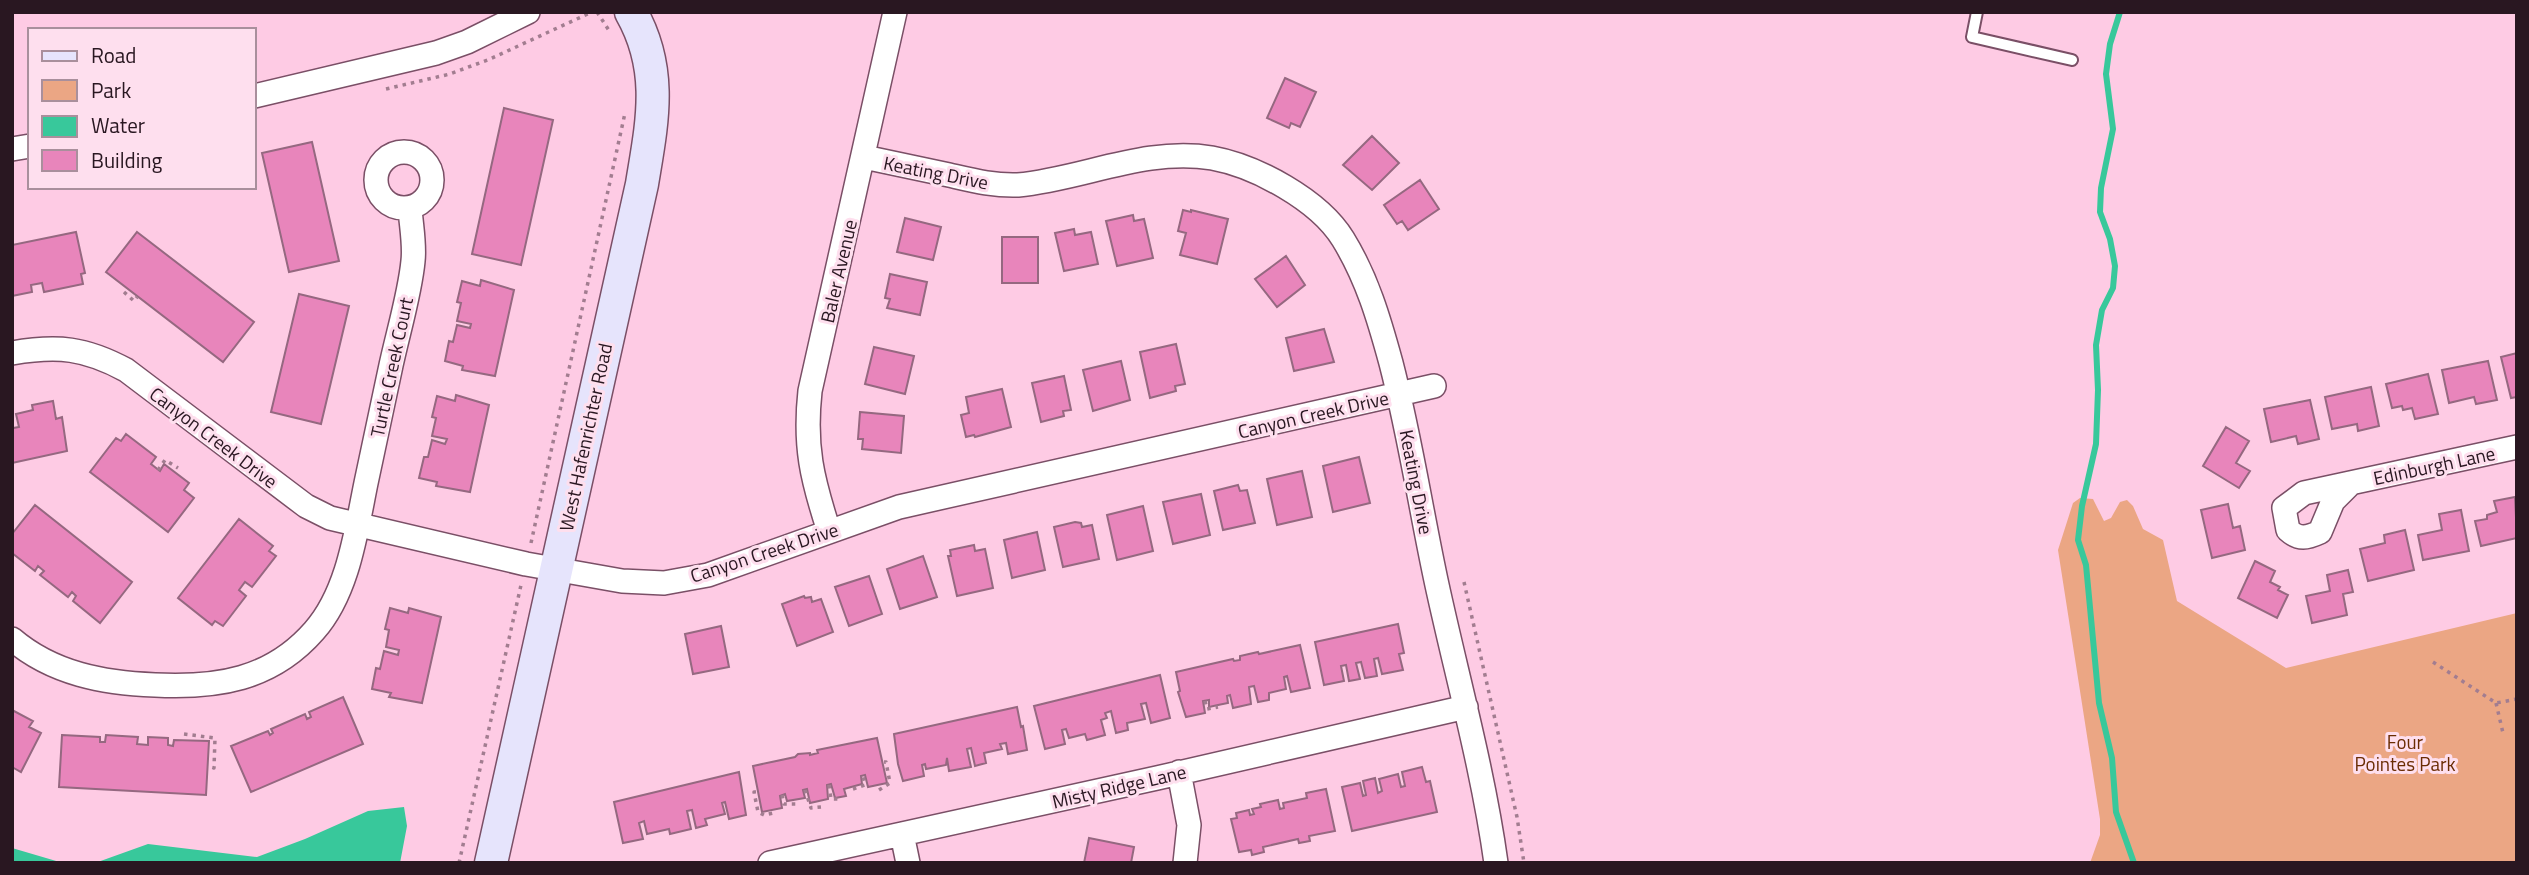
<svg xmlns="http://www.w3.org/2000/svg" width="2529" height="875" viewBox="0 0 2529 875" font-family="'Titillium Web',sans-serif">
<rect width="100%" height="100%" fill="#fecbe4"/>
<!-- green -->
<path fill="#eba684" d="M 2080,498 L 2093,499 L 2104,521 L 2111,518 L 2120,502 L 2127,500 L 2133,506 L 2143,529 L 2163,540 L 2177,601 L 2286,668 L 2517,613 L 2517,863 L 2090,863 L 2100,835 L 2100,819 L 2058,550 L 2073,503 Z"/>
<!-- water -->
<path fill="#38c89b" d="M 404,807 L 407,826 L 400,863 L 95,863 L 148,844 L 257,857 L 305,839 L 368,811 Z
M 12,848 L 63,863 L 12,863 Z"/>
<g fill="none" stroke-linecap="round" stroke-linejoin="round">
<!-- stream -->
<path stroke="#38c89b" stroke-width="6" d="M 2120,12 L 2110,44 L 2106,74 L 2113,129 L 2101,188 L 2100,212 L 2110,239 L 2115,266 L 2113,288 L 2102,310 L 2096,345 L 2098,390 L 2096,444 L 2082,506 L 2078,540 L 2086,565 L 2099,703 L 2112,758 L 2116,812 L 2134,863"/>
</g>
<!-- building -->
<path fill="#e885bb" stroke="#956880" stroke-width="2" d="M 1285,78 L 1316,92 L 1300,127 L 1291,123 L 1289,128 L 1267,118 Z
M 504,108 L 553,120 L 521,265 L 472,254 Z
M 1372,136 L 1399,163 L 1372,190 L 1343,165 Z
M 312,142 L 339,261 L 289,272 L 262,153 Z
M 1420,180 L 1439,209 L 1408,230 L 1402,221 L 1397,224 L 1384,205 Z
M 1183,210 L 1191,212 L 1191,210 L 1228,219 L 1217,264 L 1180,255 L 1186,233 L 1178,231 Z
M 1133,215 L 1134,221 L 1144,219 L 1153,258 L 1117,266 L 1106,221 Z
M 905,218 L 941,227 L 933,260 L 897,252 Z
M 1074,229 L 1075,235 L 1091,232 L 1098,264 L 1064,271 L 1055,233 Z
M 76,232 L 85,273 L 81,274 L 83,284 L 44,292 L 42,283 L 31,285 L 32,292 L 12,296 L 12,245 Z
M 137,232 L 254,322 L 223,362 L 106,272 Z
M 1002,237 L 1038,237 L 1038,283 L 1002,283 Z
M 1286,256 L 1305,285 L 1277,307 L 1255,279 Z
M 890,274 L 927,282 L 920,315 L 887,308 L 890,299 L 885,298 Z
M 481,280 L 514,290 L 495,376 L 462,370 L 463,366 L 445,361 L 449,341 L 453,342 L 457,325 L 470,328 L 471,324 L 457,321 L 461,303 L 457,302 L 462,281 L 480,286 Z
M 299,294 L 349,306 L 321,424 L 271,412 Z
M 1324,329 L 1334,362 L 1294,371 L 1286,338 Z
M 1176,344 L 1185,384 L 1175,386 L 1176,391 L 1150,398 L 1140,352 Z
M 874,347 L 914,356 L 905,394 L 865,384 Z
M 2517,353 L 2517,397 L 2511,398 L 2501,357 Z
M 1121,361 L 1130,400 L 1093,411 L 1083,370 Z
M 2488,361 L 2497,400 L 2476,404 L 2474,397 L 2449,403 L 2442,370 Z
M 2428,374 L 2438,414 L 2415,419 L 2412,408 L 2403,410 L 2402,406 L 2392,408 L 2386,384 Z
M 1064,376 L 1071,410 L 1063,411 L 1064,416 L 1041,422 L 1032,383 Z
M 2371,387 L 2379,426 L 2358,431 L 2357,424 L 2332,429 L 2325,397 Z
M 1002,389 L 1011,427 L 975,437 L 974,435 L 966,437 L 961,415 L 969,413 L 966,397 Z
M 456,395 L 489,405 L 470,492 L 436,486 L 437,482 L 419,478 L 424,457 L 428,457 L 432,440 L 445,444 L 447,439 L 432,436 L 436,418 L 432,417 L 437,396 L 455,401 Z
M 2310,400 L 2319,439 L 2298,444 L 2296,436 L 2271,442 L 2264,409 Z
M 53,401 L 56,419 L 62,417 L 67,451 L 12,463 L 12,424 L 13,428 L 19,427 L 16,414 L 33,410 L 32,405 Z
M 860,412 L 904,416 L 901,453 L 862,449 L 863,439 L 858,439 Z
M 2226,427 L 2249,441 L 2236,463 L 2250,471 L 2239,488 L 2203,466 Z
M 126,434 L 156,457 L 151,464 L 160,471 L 164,464 L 189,483 L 184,490 L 194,498 L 168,532 L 90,472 L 116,438 L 121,441 Z
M 1359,457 L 1370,503 L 1333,512 L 1323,466 Z
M 1302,471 L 1312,517 L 1277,525 L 1267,479 Z
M 1238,485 L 1240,491 L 1247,490 L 1255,523 L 1223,530 L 1214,491 Z
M 1201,494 L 1210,535 L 1173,544 L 1163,502 Z
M 2515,497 L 2517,538 L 2481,546 L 2475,521 L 2487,519 L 2487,515 L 2497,512 L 2494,501 Z
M 2228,504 L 2233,528 L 2240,526 L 2245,550 L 2212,558 L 2201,510 Z
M 35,505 L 132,582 L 100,623 L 73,601 L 76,596 L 72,592 L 68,597 L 40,575 L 44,571 L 38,566 L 35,571 L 12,553 L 12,534 Z
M 1143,506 L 1153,551 L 1117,560 L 1107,515 Z
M 2461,510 L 2469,551 L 2423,560 L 2418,535 L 2442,530 L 2439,514 Z
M 239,519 L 273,546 L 269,551 L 276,556 L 252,587 L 245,582 L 239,590 L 246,596 L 223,626 L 215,621 L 212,625 L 178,598 Z
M 1075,522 L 1081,523 L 1082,527 L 1092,525 L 1099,559 L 1063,567 L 1054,527 Z
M 2405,530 L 2414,570 L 2368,581 L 2360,549 L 2385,543 L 2384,535 Z
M 1037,532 L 1045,570 L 1012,578 L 1004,540 Z
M 974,545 L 975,551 L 985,549 L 993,588 L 957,596 L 948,556 L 951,556 L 950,550 Z
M 923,556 L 937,597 L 900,609 L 887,569 Z
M 2255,561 L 2275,571 L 2270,582 L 2280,587 L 2278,590 L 2288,595 L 2277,618 L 2238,598 Z
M 2348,570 L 2353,592 L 2343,594 L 2347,615 L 2312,623 L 2306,596 L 2330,591 L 2327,575 Z
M 869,576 L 882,614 L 849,626 L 835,587 Z
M 804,596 L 805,598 L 811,597 L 812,602 L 821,599 L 833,632 L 797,646 L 782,604 Z
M 390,608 L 408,613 L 409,608 L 441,617 L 422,703 L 389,697 L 391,693 L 372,689 L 376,668 L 380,669 L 384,651 L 398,655 L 399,650 L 386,647 L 389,630 L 385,629 Z
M 1398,624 L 1404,653 L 1399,654 L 1403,670 L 1382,674 L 1378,658 L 1374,659 L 1377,676 L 1365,678 L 1361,662 L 1356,663 L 1360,679 L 1349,681 L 1346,665 L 1341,666 L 1344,681 L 1324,685 L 1315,642 Z
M 721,626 L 729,667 L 693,674 L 685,634 Z
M 1300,645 L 1310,688 L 1291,692 L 1287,676 L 1284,677 L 1286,689 L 1269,693 L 1269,700 L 1258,702 L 1254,686 L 1249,687 L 1251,704 L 1233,708 L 1230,695 L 1227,696 L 1228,703 L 1218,705 L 1209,707 L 1209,700 L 1203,701 L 1205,713 L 1186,717 L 1178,692 L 1180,691 L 1176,672 L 1233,659 L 1234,661 L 1240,660 L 1240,656 L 1258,652 L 1259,654 Z
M 1160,675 L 1170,718 L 1151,723 L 1146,703 L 1141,704 L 1145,719 L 1127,723 L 1128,730 L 1116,733 L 1111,711 L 1105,713 L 1107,718 L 1101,720 L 1105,735 L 1087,740 L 1085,734 L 1069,738 L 1066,729 L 1062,730 L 1065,744 L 1045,749 L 1034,706 Z
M 343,697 L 363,744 L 251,792 L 231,746 L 268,731 L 270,735 L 273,733 L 271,729 L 305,714 L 307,719 L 311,717 L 309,712 Z
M 1017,707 L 1021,727 L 1023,726 L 1027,750 L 1008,754 L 1006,743 L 1000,744 L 1002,749 L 984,753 L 986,763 L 975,766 L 971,748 L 967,749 L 971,767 L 949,771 L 947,758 L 946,765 L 926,769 L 925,764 L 922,765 L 924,776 L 903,781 L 898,764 L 894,734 Z
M 12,710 L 33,721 L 29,727 L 41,733 L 21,772 L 12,767 Z
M 62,735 L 100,737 L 100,742 L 105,742 L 106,735 L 138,737 L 137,744 L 148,745 L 148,737 L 168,738 L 168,745 L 173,746 L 174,740 L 209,741 L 206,795 L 59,787 Z
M 877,738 L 887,783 L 868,787 L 865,775 L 861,776 L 862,784 L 844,789 L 846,796 L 835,798 L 831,784 L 827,785 L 828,799 L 810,803 L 807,789 L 803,790 L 805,798 L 787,801 L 785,794 L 780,796 L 782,808 L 762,812 L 753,766 L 795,757 L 798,754 L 810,753 L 810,755 L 818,753 L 817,750 Z
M 1422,767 L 1426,782 L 1430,781 L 1437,812 L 1352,831 L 1342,787 L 1360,783 L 1363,796 L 1366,795 L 1363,781 L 1375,778 L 1378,793 L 1382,791 L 1379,779 L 1398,774 L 1401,787 L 1405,786 L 1402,772 Z
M 739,772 L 746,815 L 729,819 L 725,802 L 722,803 L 725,814 L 705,819 L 707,825 L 696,828 L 692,810 L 687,811 L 691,829 L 670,834 L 669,829 L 647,834 L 644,821 L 639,823 L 643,839 L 623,843 L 614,802 Z
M 1326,789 L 1335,831 L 1309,836 L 1310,841 L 1299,843 L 1298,839 L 1263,847 L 1264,852 L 1252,855 L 1251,850 L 1239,852 L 1231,819 L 1237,818 L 1236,813 L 1249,810 L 1250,815 L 1254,814 L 1252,809 L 1261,807 L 1260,804 L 1278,800 L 1280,809 L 1284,808 L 1283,803 L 1307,798 L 1306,793 Z
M 1089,838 L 1134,847 L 1131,863 L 1084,863 Z"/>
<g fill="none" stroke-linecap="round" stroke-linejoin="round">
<!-- lane casing -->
<g stroke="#7a4f66" stroke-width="14">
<path id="lane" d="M 1977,12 L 1972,37 L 2072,60"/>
</g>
<!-- street casing -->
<g stroke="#7a4f66" stroke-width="26">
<path id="street" d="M 254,96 L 436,53 L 467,42 L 528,12
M 12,149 L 30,146
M376 180a28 28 0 1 1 56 0a28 28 0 1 1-56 0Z
M 864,157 C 892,163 920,169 949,175 C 971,180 994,186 1018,185 C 1083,179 1145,147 1212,158 C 1256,166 1319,200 1343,239 C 1367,278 1379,319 1391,363 C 1410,436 1421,511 1437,585 C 1457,677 1483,769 1496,863
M 12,353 C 58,345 85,348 126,370 L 306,506 L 330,518 L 526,564 L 622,581 L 664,583 L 708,575 L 899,507 L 1434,386
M 2351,483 L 2333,501 L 2320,532 C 2307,538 2299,540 2288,530 L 2284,508 L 2304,493 L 2517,447
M 829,531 C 812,479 804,446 810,391 L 895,12
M 12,639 C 53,674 104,683 155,685 C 217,688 271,680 314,631 C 348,593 356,532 366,483 C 374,445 382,408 390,370 C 397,336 410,294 413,261 C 415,244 411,225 410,208
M 1179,772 L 1189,825 L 1185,863
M 902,834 L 908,863
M 770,863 L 1157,778 L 1466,707"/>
</g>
<!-- secondary casing -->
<g stroke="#7a4f66" stroke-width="35">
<path id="secondary" d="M 491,863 L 642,184 C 652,123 664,70 631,12"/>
</g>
<!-- path -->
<path stroke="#a27d90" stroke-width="3.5" stroke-dasharray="3.5 5" stroke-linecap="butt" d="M 597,12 L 610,32
M 386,89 L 450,74 L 490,59 L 592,12
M 124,292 L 134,301 L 137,297
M 158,470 L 165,460 L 178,468
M 531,543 L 625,113
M 1464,582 L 1517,817 L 1524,863
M 2433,662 L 2496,703 L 2517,699
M 1205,701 L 1207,709 L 1218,707
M 2496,703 L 2503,733
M 184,734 L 215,738 L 214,768 L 208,766
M 829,785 L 831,799 L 841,799
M 853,789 L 865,785 L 863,776
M 805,790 L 811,808 L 821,807
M 879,790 L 890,783 L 886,762 L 884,762
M 756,792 L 754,792 L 758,812 L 764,815 L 773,813
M 782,795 L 784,804 L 796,804
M 459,863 L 521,585"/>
<!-- lane -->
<use href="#lane" stroke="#fff" stroke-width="10"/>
<!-- street -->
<use href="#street" stroke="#fff" stroke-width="23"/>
<!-- secondary -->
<use href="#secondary" stroke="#e6e4fc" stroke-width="32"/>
</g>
<g text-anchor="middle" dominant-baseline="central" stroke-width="6" stroke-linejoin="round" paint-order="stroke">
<!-- street labels -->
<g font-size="19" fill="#291721" stroke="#fedfee">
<text transform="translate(936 172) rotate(11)">Keating Drive</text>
<text transform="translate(838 271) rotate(-77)">Baler Avenue</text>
<text transform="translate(391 367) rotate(-78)">Turtle Creek Court</text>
<text transform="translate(1313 414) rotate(-13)">Canyon Creek Drive</text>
<text transform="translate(214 437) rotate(37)">Canyon Creek Drive</text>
<text transform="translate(585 437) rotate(-78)">West Hafenrichter Road</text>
<text transform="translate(2434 465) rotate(-12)">Edinburgh Lane</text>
<text transform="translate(1417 482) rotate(79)">Keating Drive</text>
<text transform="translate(764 552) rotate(-18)">Canyon Creek Drive</text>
<text transform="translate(1119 786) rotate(-13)">Misty Ridge Lane</text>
</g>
<!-- park labels -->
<g font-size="19" fill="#6a2c03" stroke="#fedfee">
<text x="2405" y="741">Four<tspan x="2405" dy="22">Pointes Park</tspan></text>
</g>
</g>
<!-- border -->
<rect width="2529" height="875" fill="none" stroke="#291721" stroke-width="28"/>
<!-- legend -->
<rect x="28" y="28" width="228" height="161" fill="#fedfee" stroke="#a98f9c" stroke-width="2"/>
<rect x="42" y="51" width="35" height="10" fill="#e6e4fc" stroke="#a98f9c" stroke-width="2"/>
<text x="91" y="63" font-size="21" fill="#291721">Road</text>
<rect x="42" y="80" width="35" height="21" fill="#eba684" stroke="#a98f9c" stroke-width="2"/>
<text x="91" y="98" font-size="21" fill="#291721">Park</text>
<rect x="42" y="116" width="35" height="21" fill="#38c89b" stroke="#a98f9c" stroke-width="2"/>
<text x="91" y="133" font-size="21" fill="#291721">Water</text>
<rect x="42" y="150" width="35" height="21" fill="#e885bb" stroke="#a98f9c" stroke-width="2"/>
<text x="91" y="168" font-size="21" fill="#291721">Building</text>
</svg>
